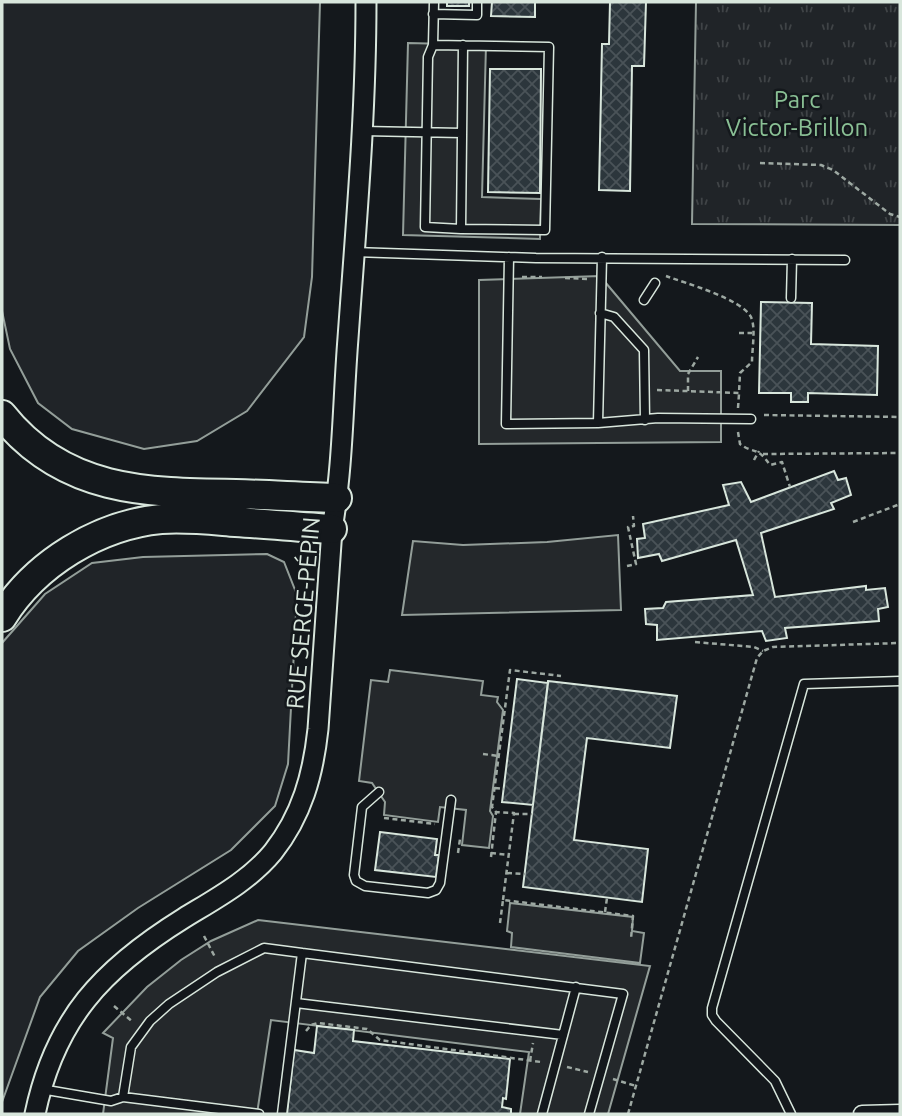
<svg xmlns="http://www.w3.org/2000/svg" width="902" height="1116" viewBox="0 0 902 1116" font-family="Ubuntu,sans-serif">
<defs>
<pattern id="park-tufts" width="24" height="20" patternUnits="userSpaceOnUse" patternTransform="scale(1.75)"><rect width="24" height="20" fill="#202428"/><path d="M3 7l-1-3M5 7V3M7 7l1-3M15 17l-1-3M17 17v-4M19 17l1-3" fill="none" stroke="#404447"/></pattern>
<pattern id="building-cross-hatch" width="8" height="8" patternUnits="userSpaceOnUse" patternTransform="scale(1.75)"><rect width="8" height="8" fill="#2c363c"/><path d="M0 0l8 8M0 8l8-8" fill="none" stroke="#4a5358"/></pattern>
</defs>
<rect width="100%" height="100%" fill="#14181c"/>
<!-- grass -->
<path fill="#202428" stroke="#939e99" stroke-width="2" d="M 2,2 L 320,2 L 312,277 L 304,337 L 247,411 L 197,441 L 144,449 L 72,429 L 38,403 L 10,349 L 2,311 Z
M 267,554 L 284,562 L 297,595 L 288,764 L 275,806 L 231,850 L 138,908 L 78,951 L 40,997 L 2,1102 L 2,643 L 45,594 L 92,563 L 143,557 Z"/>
<!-- park -->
<path fill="url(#park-tufts)" stroke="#939e99" stroke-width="2" d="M 696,2 L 900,2 L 900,225 L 692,224 Z"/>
<!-- parking -->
<path fill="#24282b" stroke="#939e99" stroke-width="2" d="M 408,43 L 486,45 L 482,197 L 541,199 L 540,239 L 403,235 Z
M 600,276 L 680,371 L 721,371 L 721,442 L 479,444 L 479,280 Z
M 618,535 L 621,610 L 402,615 L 413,541 L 463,545 L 547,542 Z
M 390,670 L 483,681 L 481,695 L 498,697 L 497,702 L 503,710 L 490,811 L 493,816 L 489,848 L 462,845 L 466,810 L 440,807 L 438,822 L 384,815 L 385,802 L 372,783 L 359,781 L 371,680 L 388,682 Z
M 510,903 L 633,917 L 632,931 L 644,933 L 640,963 L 511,947 L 512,933 L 507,931 Z
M 258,920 L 650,966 L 608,1114 L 520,1114 L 529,1052 L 271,1020 L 257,1114 L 103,1114 L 113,1038 L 103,1033 L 147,987 L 181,960 L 211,941 Z"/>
<!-- building -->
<path fill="url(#building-cross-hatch)" stroke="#d8e6dc" stroke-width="2" d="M 447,2 L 469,2 L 469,6 L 447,6 Z
M 492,2 L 535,2 L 535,17 L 491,16 Z
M 610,2 L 646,2 L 644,66 L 632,66 L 630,191 L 599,190 L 602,44 L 609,44 Z
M 490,69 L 541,69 L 540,193 L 488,192 Z
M 761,302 L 812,303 L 811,344 L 878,346 L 877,395 L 808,393 L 808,402 L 791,402 L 791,393 L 759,393 Z
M 834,471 L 838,480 L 846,478 L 851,495 L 831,503 L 834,509 L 761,533 L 775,597 L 866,586 L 866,590 L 885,588 L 888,607 L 878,609 L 879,621 L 785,628 L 787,638 L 766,641 L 762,631 L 657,640 L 657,625 L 646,624 L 645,609 L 663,608 L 666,602 L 753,595 L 736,540 L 662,561 L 659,554 L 638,558 L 637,539 L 645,538 L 643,524 L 729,505 L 723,485 L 741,482 L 751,502 Z
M 517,679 L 548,683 L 533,805 L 502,802 Z
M 548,681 L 677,696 L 670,748 L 587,738 L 574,840 L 648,849 L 642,902 L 523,887 Z
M 380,832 L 437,839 L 435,855 L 439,855 L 436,877 L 375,870 Z
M 317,1026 L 354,1030 L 353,1041 L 510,1059 L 506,1099 L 503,1098 L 502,1107 L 511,1109 L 511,1114 L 287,1114 L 294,1050 L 314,1053 Z"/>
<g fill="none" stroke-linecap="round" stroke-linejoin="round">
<!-- service casing -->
<g stroke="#d8e6dc" stroke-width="11">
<path id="service" d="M 434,2 L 433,45 L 428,57 L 425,227 L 461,229
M 433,14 L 477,15 L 477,2
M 433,45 L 549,47 L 545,230 L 461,229 L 463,45
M 363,131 L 462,133
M 354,252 L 536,258 L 845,260
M 509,257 L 506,424 L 598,423 L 658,418 L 751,419
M 791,298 L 792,259
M 644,300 L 655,283
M 600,313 L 614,317 L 644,350 L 645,420
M 598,423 L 602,257
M 379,792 L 362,807 L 354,875 L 356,881 L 365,886 L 428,893 L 436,890 L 440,883 L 451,800
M 302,953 L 623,994 L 589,1114
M 296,1003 L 563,1035
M 41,1089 L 111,1101 L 123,1097 L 259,1114
M 123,1097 L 131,1047 L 150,1021 L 169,1004 L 217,972 L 264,948 L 302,953 L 282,1114
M 542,1114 L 576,987
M 791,1114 L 775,1081 L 716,1021 L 712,1015 L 712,1008 L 804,684 L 900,681"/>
</g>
<!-- minor casing -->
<g stroke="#d8e6dc" stroke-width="19">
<path id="minor" d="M 862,1114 L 900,1113"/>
</g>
<!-- tertiary casing -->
<g stroke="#d8e6dc" stroke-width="23">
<path id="tertiary" d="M 35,1114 C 55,1019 102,969 184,918 C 215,899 249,881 273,852 C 302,815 313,775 318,729 L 332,529 C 343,466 343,401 348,338 C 356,226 366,114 366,2"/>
</g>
<!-- motorway casing -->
<g stroke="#d8e6dc" stroke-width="32">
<path id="motorway" d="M 2,415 C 63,492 146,493 236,494 C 270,495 303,497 337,498
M 2,617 C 35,564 98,525 161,519 C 186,517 211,520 236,522 C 268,524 300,527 332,529"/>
</g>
<!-- path -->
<path stroke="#9da8a2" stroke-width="2.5" stroke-dasharray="5 3.5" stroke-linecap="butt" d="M 760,163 L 821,165 L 833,170 L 890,214 L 900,217
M 522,277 L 542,277
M 565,278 L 590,279
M 739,333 L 752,333
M 657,390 L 739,393 L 740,373 L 752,362 C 752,349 756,328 751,317 C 742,299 685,283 666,276
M 688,391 L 688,374 L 698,357
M 738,408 L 739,394
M 764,415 L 900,417
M 738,432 L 740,444 C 755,455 756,445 770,465 L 782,462 L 790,487
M 763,454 L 900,453
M 754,460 L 759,451
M 853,522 L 900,504
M 627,566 L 636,564 L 628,527 L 634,526 L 633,516
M 695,642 L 754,647 L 763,651
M 483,754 L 499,756
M 495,788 L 504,789
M 514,814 L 532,814
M 384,818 L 435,824
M 458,853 L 460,839
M 491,853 L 508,855
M 491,857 L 496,812
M 507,873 L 525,874
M 503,900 L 514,813 L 496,812 L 492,807 L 510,670 L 561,676
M 605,912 L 607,898
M 500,923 L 503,900 L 633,916 L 631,939
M 204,936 L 215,957
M 114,1006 L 133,1022
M 306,1031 L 311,1025 L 318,1023 L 367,1029 L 380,1040 L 541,1062
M 530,1061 L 533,1043
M 567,1067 L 588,1072
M 613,1079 L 636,1086
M 628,1114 L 757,658 L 763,651 L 773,647 L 900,643"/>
<!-- service -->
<use href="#service" stroke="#14181c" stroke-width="8"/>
<!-- minor -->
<use href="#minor" stroke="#14181c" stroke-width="16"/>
<!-- tertiary -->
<use href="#tertiary" stroke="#14181c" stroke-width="19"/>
<!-- motorway -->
<use href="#motorway" stroke="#14181c" stroke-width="28"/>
</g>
<g text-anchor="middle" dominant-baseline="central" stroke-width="5" stroke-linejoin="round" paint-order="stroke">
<!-- park labels -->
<g font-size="24" fill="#8ac095" stroke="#14181c">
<text x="797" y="99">Parc<tspan x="797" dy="28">Victor-Brillon</tspan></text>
</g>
<!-- street labels -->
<g font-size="24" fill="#d8e6dc" stroke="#14181c">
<text transform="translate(303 613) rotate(-85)">RUE SERGE-PÉPIN</text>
</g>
</g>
<!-- border -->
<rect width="902" height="1116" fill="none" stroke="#d8e6dc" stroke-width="7"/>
</svg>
